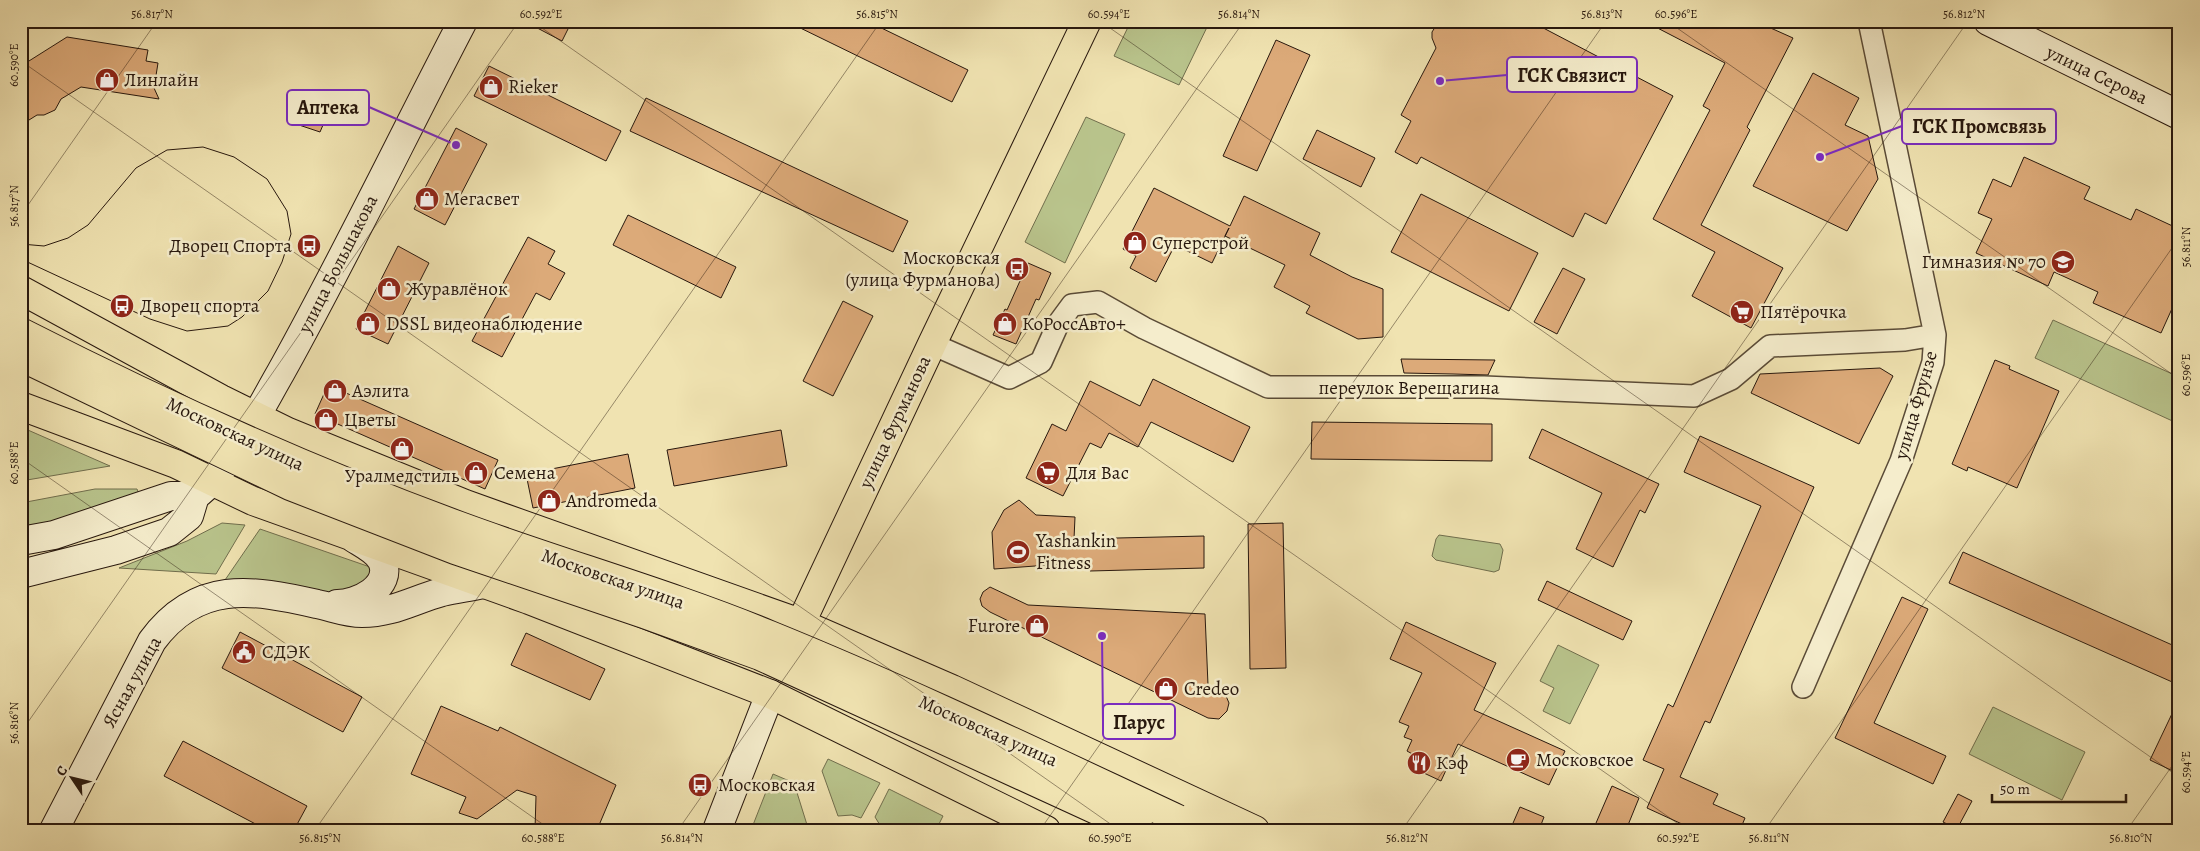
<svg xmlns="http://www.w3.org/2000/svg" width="2200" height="851" viewBox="0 0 2200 851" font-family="Alegreya,serif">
<rect width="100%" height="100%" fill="#f0e3b1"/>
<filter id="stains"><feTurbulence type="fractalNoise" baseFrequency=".004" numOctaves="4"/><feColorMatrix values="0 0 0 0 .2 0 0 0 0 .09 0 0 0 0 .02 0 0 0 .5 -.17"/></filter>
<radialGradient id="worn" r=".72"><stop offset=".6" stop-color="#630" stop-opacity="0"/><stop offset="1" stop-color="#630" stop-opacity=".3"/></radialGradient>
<!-- green -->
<path fill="#b9c48c" stroke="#706e4d" d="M 1131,21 L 1210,21 L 1179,85 L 1114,56 Z
M 1086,117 L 1125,134 L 1065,263 L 1025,242 Z
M 2053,320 L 2179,377 L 2179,424 L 2035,358 Z
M 21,427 L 110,466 L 21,481 Z
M 95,489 L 137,489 L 141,499 L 105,510 L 21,529 L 21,503 Z
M 222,523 L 245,525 L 216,574 L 119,568 L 187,541 Z
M 260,529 L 373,568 L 370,579 L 346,598 L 252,582 L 225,580 Z
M 1439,535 L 1500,544 L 1503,550 L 1499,570 L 1494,572 L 1436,560 L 1432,556 L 1436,539 Z
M 1558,645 L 1599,665 L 1570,724 L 1543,711 L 1554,688 L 1540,681 Z
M 1993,707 L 2085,752 L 2062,800 L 1969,754 Z
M 828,759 L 880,783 L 861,818 L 852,815 L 838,816 L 822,771 Z
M 773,774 L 794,783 L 808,828 L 806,830 L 763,830 L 753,825 Z
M 889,789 L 943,816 L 936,830 L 883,830 L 875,817 Z"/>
<!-- building -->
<path fill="#dcaa79" stroke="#28180e" d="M 524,21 L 572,21 L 562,41 Z
M 786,21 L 867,21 L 968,70 L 952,102 Z
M 1439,21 L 1530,21 L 1673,96 L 1606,224 L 1585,213 L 1573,237 L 1421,157 L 1417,164 L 1395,152 L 1411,121 L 1401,115 L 1436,48 L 1432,38 L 1432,32 Z
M 1644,21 L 1755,21 L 1793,38 L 1747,127 L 1750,130 L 1701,225 L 1783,268 L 1751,328 L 1692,296 L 1715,252 L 1653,219 L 1710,110 L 1703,106 L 1725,63 Z
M 67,37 L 148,50 L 146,61 L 158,63 L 154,88 L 159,99 L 81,87 L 61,99 L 55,110 L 44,115 L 37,115 L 21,125 L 21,66 Z
M 1276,40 L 1310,55 L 1257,171 L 1223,156 Z
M 489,66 L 621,131 L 606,161 L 474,96 Z
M 1813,73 L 1859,98 L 1845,125 L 1868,136 L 1878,179 L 1847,231 L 1753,186 Z
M 646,98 L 908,221 L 893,252 L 630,131 Z
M 306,102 L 329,111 L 320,132 L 296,124 Z
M 456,128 L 487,144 L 445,225 L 414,209 Z
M 1317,130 L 1375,158 L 1361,187 L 1303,159 Z
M 2024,157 L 2090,187 L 2084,199 L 2131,220 L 2136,209 L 2179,229 L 2179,303 L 2175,302 L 2161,333 L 2093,303 L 2098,292 L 2054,272 L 2048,286 L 1976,253 L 1992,219 L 1978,213 L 1993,179 L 2011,187 Z
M 1154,188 L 1230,226 L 1244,196 L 1320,233 L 1310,255 L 1352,277 L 1383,289 L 1383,337 L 1358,339 L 1306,313 L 1310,306 L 1274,287 L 1285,265 L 1225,236 L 1229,228 L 1212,263 L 1175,245 L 1156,282 L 1130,268 L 1136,256 L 1123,249 Z
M 1421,194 L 1538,253 L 1509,311 L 1391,252 Z
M 628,215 L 736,267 L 721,298 L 613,245 Z
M 528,237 L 555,251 L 548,264 L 565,273 L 550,300 L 536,293 L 502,357 L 472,341 Z
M 398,246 L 429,263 L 388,344 L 356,329 Z
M 1028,263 L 1051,273 L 1039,300 L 1036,299 L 1016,344 L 993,335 L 1005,309 L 1007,310 Z
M 1563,268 L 1585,279 L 1557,334 L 1534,322 Z
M 843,301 L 873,316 L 833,396 L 803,381 Z
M 1401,359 L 1495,360 L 1488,375 L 1453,374 L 1404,373 Z
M 1995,360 L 2010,366 L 2009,369 L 2059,391 L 2017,488 L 1968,467 L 1967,471 L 1952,464 Z
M 1880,368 L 1893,376 L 1859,444 L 1751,393 L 1760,374 Z
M 1153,379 L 1250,427 L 1233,462 L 1151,422 L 1138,447 L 1109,433 L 1101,448 L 1090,443 L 1063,496 L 1026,478 L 1052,424 L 1066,431 L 1090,381 L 1140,406 Z
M 328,385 L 498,460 L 485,489 L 315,414 Z
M 1312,422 L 1492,424 L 1492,461 L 1311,459 Z
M 1542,429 L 1659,484 L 1645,513 L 1640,510 L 1613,567 L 1576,549 L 1602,493 L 1529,458 Z
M 781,430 L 787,466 L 674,486 L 667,450 Z
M 1700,436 L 1814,487 L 1710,723 L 1705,721 L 1680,777 L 1718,794 L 1713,804 L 1745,818 L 1740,830 L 1695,830 L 1647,808 L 1664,769 L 1643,760 L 1668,704 L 1673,707 L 1761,506 L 1684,472 Z
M 628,454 L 635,488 L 533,508 L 526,474 Z
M 1019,500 L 1036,515 L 1075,517 L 1074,539 L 1204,536 L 1204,568 L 1090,571 L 1090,562 L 994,569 L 992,532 L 1004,510 Z
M 1283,523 L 1286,668 L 1250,669 L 1248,524 Z
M 1963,552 L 2179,648 L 2179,685 L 1949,583 Z
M 1547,581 L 1632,621 L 1623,640 L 1538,600 Z
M 990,587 L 1028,605 L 1205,614 L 1208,685 L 1226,696 L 1229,703 L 1227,711 L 1219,719 L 1208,718 L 990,612 L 982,606 L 980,599 L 983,592 Z
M 1902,597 L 1928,609 L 1874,723 L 1946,756 L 1933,784 L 1835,738 Z
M 1406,622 L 1496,663 L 1474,710 L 1565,751 L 1549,785 L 1458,744 L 1441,781 L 1411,767 L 1416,756 L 1407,751 L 1412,740 L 1404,737 L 1409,726 L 1399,722 L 1422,673 L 1390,659 Z
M 240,632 L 362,697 L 343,732 L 222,668 Z
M 526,633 L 605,669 L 590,700 L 511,665 Z
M 2179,699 L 2179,774 L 2150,760 Z
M 441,706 L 498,731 L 500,727 L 616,785 L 597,830 L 535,830 L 536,796 L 517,790 L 477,819 L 459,813 L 466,797 L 411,774 Z
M 183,741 L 307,806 L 294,830 L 267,830 L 164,776 Z
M 1612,786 L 1639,798 L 1626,830 L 1593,830 Z
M 1958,794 L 1972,801 L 1957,829 L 1943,822 Z
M 1520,807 L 1544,817 L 1539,830 L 1510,830 Z"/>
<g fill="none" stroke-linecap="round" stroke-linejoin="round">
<!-- street casing -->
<g stroke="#5a4b37" stroke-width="24">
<path id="street" d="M 932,344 L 1009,378 L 1041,362 L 1058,324 L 1072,305 L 1098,302 L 1144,328 L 1268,387 L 1484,387 L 1694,396 L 1731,379 L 1770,346 L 1905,340 L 1935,335
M 1803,687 L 1901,461 L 1933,362 L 1935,335 L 1869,21"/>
</g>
<!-- secondary casing -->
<g stroke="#28180e" stroke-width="30">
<path id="secondary" d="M 1988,21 L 2179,115
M 195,496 C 230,470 259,410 281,372 C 345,257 402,138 463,21
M 21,541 L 54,535 L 171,496 L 195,496
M 21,574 L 116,550 L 169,532 L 189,516 L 195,496
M 337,604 C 357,604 394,587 382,561 C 377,551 365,545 355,539
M 54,830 L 152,641 C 197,580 251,589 317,604 C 332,607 346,613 362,613 C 393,613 413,600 442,592 C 455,589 469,587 483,584
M 717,830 L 770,694"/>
</g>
<!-- primary casing -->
<g stroke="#28180e" stroke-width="30">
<path id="primary" d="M 21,290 L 221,399 L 288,432 L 465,504 L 800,623 L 952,689 L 1255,830
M 21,406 L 176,464 L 253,501 L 529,600 L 770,694 L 1046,830
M 793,640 L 932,344 L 1087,21
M 1178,819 L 1203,830"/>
</g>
<!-- street -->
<use href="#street" stroke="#f5edcc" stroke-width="21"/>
<!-- secondary -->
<use href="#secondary" stroke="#f5edcc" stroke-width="28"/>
<!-- primary -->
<use href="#primary" stroke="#f0e3b1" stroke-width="28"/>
<!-- tram -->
<path stroke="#28180e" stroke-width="1" d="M 21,244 L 44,246 L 68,238 L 88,225 L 136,168 L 167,150 L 203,147 L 234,157 L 267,179 L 287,211 L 291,234 L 282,262 L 268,291 L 242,317 L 228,326 L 187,331 L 150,319 L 21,259"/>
<!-- primary-bridge casing -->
<g stroke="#28180e" stroke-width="30" stroke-linecap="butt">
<path id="primary-bridge" d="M 21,332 C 164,405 310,471 460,526 C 563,564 668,593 770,635 C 908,691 1043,756 1178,819
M 21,357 L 290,486 L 455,550 L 644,614 L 760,656 L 1140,830"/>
</g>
<!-- primary-bridge -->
<use href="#primary-bridge" stroke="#f0e3b1" stroke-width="28"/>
</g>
<!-- ticks -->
<path fill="none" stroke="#28180e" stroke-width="1" stroke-opacity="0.45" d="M 532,21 L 1687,830M 1100,21 L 2179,777M 1667,21 L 2179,379M 21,61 L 1119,830M 21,215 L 157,21M 21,458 L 551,830M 21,732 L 519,21M 315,830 L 881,21M 678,830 L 1244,21M 1040,830 L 1606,21M 1402,830 L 1968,21M 1765,830 L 2179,238M 2127,830 L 2179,756"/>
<!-- icons -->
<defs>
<g id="shop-disc" transform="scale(1.25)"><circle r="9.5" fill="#8f2418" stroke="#f5edcc"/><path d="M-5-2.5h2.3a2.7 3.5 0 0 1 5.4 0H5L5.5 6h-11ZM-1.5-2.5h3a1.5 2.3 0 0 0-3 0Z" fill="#fff"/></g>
<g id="bus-disc" transform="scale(1.25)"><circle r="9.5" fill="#8f2418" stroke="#f5edcc"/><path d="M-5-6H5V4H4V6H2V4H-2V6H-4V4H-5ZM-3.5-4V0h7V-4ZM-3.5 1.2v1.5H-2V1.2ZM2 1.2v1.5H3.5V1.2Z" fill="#fff"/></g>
<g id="school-disc" transform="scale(1.25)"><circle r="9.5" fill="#8f2418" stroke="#f5edcc"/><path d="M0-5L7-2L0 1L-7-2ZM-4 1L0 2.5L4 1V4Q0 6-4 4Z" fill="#fff"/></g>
<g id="supermarket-disc" transform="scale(1.25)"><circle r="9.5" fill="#8f2418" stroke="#f5edcc"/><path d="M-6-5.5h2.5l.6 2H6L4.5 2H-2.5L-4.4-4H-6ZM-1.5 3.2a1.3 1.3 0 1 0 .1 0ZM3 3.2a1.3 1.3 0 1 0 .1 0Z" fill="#fff"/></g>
<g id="stadium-disc" transform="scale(1.25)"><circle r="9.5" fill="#8f2418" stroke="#f5edcc"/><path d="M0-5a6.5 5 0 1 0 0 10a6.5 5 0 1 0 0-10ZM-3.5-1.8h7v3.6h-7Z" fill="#fff"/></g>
<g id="civic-disc" transform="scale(1.25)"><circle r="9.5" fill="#8f2418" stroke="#f5edcc"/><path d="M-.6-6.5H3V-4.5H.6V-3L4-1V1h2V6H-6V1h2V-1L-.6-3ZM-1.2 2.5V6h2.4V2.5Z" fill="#fff"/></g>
<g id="cafe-disc" transform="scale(1.25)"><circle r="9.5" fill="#8f2418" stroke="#f5edcc"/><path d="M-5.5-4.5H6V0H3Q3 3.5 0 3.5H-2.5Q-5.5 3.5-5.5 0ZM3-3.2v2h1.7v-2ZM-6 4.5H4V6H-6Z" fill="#fff"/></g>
<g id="restaurant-disc" transform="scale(1.25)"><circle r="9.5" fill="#8f2418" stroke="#f5edcc"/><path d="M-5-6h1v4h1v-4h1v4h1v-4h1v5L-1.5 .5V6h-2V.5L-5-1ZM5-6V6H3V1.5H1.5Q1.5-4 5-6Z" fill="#fff"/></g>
</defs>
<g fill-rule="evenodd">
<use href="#shop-disc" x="107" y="80"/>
<use href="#shop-disc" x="491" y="87"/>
<use href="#shop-disc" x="427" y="199"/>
<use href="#shop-disc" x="1135" y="243"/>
<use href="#bus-disc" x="309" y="246"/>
<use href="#school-disc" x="2063" y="262"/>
<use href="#bus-disc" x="1017" y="269"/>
<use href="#shop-disc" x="389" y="289"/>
<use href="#bus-disc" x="122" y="306"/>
<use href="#supermarket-disc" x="1742" y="312"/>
<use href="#shop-disc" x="368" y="324"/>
<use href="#shop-disc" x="1005" y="324"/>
<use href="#shop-disc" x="335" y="391"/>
<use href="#shop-disc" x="326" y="420"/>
<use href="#shop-disc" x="402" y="449"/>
<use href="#shop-disc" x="476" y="473"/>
<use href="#supermarket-disc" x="1048" y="473"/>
<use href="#shop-disc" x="549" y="501"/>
<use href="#stadium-disc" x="1018" y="552"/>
<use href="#shop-disc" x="1037" y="626"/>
<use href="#civic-disc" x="244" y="652"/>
<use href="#shop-disc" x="1166" y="689"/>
<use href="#cafe-disc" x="1518" y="760"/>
<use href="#restaurant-disc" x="1419" y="763"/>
<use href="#bus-disc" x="700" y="785"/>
</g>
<g text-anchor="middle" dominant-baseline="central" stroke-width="5" stroke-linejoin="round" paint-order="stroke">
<!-- street labels -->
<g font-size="19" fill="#28180e" stroke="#f5edcc">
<text transform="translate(2097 75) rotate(26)">улица Серова</text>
<text transform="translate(338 264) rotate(-63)">улица Большакова</text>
<text x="1409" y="388">переулок Верещагина</text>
<text transform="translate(1916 405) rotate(-74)">улица Фрунзе</text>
<text transform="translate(895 422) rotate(-65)">улица Фурманова</text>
<text transform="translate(235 434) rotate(25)">Московская улица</text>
<text transform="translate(613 579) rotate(19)">Московская улица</text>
<text transform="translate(132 682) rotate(-61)">Ясная улица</text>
<text transform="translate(988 731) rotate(24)">Московская улица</text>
</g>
<!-- poi labels -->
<g font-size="19" fill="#28180e" stroke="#f5edcc" text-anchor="start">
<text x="124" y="80">Линлайн</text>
<text x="508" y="87">Rieker</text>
<text x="444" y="199">Мегасвет</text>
<text x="1152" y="243">Суперстрой</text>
<text x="292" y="246" text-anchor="end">Дворец Спорта</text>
<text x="1000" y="258" text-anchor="end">Московская<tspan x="1000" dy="22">(улица Фурманова)</tspan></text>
<text x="2046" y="262" text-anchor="end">Гимназия № 70</text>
<text x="406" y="289">Журавлёнок</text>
<text x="140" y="306">Дворец спорта</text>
<text x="1760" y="312">Пятёрочка</text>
<text x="386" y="324">DSSL видеонаблюдение</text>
<text x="1022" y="324">КоРоссАвто+</text>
<text x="352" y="391">Аэлита</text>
<text x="344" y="420">Цветы</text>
<text x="494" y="473">Семена</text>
<text x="1066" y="473">Для Вас</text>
<text x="402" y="476" text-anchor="middle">Уралмедстиль</text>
<text x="566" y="501">Andromeda</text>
<text x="1036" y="541">Yashankin<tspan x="1036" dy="22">Fitness</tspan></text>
<text x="1020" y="626" text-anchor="end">Furore</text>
<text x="262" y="652">СДЭК</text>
<text x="1184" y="689">Credeo</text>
<text x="1536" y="760">Московское</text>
<text x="1436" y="763">Кэф</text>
<text x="718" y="785">Московская</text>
</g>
</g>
<!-- callouts -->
<path fill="none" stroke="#7b2cbf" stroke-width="2" d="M1440 81L1507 75M456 145L369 107M1820 157L1902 126M1102 636L1103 722"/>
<g fill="#7b2cbf" stroke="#f5edcc" stroke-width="2">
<circle cx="1440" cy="81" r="5"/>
<circle cx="456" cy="145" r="5"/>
<circle cx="1820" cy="157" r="5"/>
<circle cx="1102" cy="636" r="5"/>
</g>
<g fill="#f5edcc" stroke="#7b2cbf" stroke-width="2">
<rect x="1507" y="57" width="130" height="35" rx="5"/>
<rect x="287" y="90" width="82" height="35" rx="5"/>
<rect x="1902" y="109" width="154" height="35" rx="5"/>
<rect x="1103" y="704" width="72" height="35" rx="5"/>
</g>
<g font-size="20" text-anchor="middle" font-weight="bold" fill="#28180e">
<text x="1572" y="82">ГСК Связист</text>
<text x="328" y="114">Аптека</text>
<text x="1979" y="133">ГСК Промсвязь</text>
<text x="1139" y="729">Парус</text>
</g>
<!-- margin -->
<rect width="2200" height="851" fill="none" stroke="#f0e3b1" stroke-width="55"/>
<!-- north arrow -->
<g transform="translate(72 778) rotate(305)" stroke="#f5edcc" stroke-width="4" paint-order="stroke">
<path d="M0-4L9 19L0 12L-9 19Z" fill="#28180e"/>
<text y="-8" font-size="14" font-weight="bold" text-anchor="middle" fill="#28180e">С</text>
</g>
<!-- scale -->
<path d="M1992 794v8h134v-8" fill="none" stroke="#28180e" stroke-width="2.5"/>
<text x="2000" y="794" font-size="15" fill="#28180e" stroke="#f5edcc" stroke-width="4" paint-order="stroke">50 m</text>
<rect x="28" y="28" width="2144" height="796" fill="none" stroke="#28180e" stroke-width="2"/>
<g font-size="12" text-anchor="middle" fill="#28180e">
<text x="152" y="18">56.817°N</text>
<text x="541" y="18">60.592°E</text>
<text x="877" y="18">56.815°N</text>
<text x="1109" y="18">60.594°E</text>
<text x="1239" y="18">56.814°N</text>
<text x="1602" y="18">56.813°N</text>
<text x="1676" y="18">60.596°E</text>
<text x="1964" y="18">56.812°N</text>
<text transform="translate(14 65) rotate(-90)" y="4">60.590°E</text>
<text transform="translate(14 206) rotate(-90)" y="4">56.817°N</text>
<text transform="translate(2186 247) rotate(-90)" y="4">56.811°N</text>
<text transform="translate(2186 375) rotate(-90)" y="4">60.596°E</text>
<text transform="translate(14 463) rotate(-90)" y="4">60.588°E</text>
<text transform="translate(14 723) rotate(-90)" y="4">56.816°N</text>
<text transform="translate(2186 772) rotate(-90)" y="4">60.594°E</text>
<text x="320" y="842">56.815°N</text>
<text x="543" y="842">60.588°E</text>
<text x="682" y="842">56.814°N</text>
<text x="1110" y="842">60.590°E</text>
<text x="1407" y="842">56.812°N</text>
<text x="1678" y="842">60.592°E</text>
<text x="1769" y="842">56.811°N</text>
<text x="2131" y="842">56.810°N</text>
</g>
<rect width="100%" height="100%" filter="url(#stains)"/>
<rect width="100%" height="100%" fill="url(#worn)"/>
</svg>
